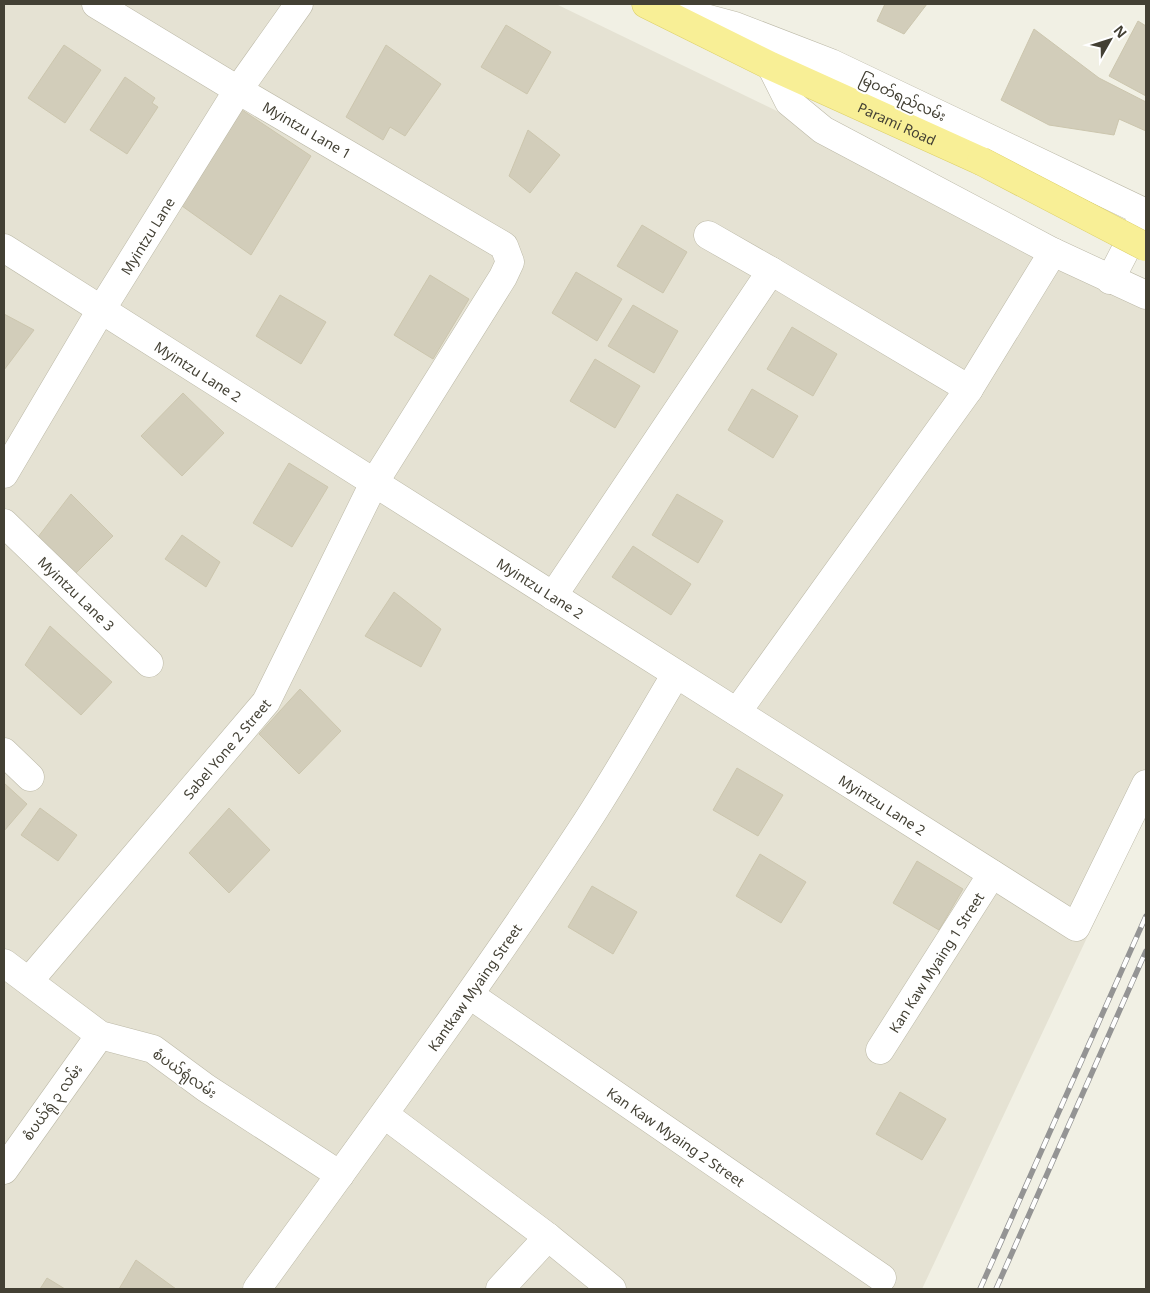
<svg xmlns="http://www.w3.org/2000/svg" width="1150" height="1293" viewBox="0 0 1150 1293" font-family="'Noto Sans','Noto Sans Myanmar',sans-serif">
<rect width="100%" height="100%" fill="#f1f0e4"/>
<!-- residential -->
<path fill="#e5e2d3" d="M 4,4 L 556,4 L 1047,242 L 1146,282 L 1146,812 L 922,1289 L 4,1289 Z"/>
<!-- building -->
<path fill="#d2cdba" stroke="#ccc6ae" d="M 885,4 L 927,4 L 904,34 L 877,21 Z
M 1138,21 L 1146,26 L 1146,96 L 1109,76 Z
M 506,25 L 551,52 L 527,94 L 481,67 Z
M 1034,29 L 1099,78 L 1146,102 L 1146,131 L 1119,119 L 1114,135 L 1049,125 L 1001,100 Z
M 64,45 L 101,70 L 65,123 L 28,98 Z
M 386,45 L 441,84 L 405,136 L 390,127 L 383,140 L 346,117 Z
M 125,77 L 155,98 L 152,103 L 158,107 L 127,154 L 90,130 Z
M 242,110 L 311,156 L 251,255 L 182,206 Z
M 528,130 L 560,155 L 530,193 L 509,176 Z
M 642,225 L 687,252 L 663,293 L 617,266 Z
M 576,272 L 622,299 L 597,341 L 552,313 Z
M 430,275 L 469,299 L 433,359 L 394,335 Z
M 280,295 L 326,322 L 301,364 L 256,336 Z
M 633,305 L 678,331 L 654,373 L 608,346 Z
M 4,314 L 34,330 L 4,370 Z
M 792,327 L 837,354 L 813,396 L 767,369 Z
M 595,359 L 640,386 L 615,428 L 570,401 Z
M 752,389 L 798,416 L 773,458 L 728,430 Z
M 183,393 L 224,433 L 182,476 L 141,436 Z
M 289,463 L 328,487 L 292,547 L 253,523 Z
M 71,494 L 113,536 L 73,576 L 38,537 Z
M 677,494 L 723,521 L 698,563 L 652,535 Z
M 182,535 L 220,562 L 206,587 L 165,559 Z
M 633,546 L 691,584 L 671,615 L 612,577 Z
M 394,592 L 441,629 L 421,667 L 365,636 Z
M 50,626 L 112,682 L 81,715 L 25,665 Z
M 300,689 L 341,731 L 299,774 L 259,734 Z
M 737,768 L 783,795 L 758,836 L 713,810 Z
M 4,783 L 27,804 L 4,831 Z
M 40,808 L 77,835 L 58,861 L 21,835 Z
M 229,808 L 270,850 L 229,893 L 189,853 Z
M 760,854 L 806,882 L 781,923 L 736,896 Z
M 917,861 L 963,889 L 939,930 L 893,903 Z
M 592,886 L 637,912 L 613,954 L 568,927 Z
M 900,1092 L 946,1119 L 922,1160 L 876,1134 Z
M 136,1260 L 176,1289 L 119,1289 Z
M 47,1278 L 65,1289 L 40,1289 Z"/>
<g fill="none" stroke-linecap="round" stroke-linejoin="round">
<!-- minor casing -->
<g stroke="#bcb9a7" stroke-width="29">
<g id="minor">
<path d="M 668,8 L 735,26 L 831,63 L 1146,213"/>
<path d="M 771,66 L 789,102 L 823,130 L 1053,252 L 1146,295"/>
<path d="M 708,235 L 771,271 L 969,389"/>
<path id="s1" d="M 4,248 L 1076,927 L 1146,784"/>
<path d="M 1110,280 L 1142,218"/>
<path id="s2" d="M 4,474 L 101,310 L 238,90 L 299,4"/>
<path id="s3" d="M 4,523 L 149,663"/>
<path d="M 553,596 L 771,271"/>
<path d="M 737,712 L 969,389 L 1053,252"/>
<path d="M 4,752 L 30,777"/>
<path d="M 4,963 L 100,1035 L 153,1049 L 206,1088 L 340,1175"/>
<path id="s4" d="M 29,981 L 266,702 L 374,483 L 503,277 L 510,262 L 504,246 L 238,90 L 96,4"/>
<path id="s5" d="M 470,995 L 882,1278"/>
<path id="s6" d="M 880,1050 L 992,874"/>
<path d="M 385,1115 L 548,1237 L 612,1289"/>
<path d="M 4,1170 L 100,1035"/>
<path id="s7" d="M 257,1289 C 367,1137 479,986 582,829 C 615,779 645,726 676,674"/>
<path d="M 500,1289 L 548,1237"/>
</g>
</g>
<!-- major casing -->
<g stroke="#dccf67" stroke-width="29">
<g id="major">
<path id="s8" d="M 646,4 L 771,66 L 981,161"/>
</g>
</g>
<!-- minor -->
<use href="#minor" stroke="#fff" stroke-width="28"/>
<!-- major -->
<use href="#major" stroke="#f8ef96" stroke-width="28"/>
<!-- rail casing -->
<g stroke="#949494" stroke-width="5.5">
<path id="rail" d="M 980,1289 L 1146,916
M 996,1289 L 1146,951"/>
</g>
<!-- rail -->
<use href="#rail" stroke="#fff" stroke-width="4" stroke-dasharray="11" stroke-linecap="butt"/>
<!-- major-bridge casing -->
<g stroke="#dccf67" stroke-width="29" stroke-linecap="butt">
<path id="major-bridge" d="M 981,161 L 1146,247"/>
</g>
<!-- major-bridge -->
<use href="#major-bridge" stroke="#f8ef96" stroke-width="28"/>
</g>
<g text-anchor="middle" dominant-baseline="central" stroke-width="4" stroke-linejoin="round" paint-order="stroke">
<!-- street labels -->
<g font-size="14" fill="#434034" stroke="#fff">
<text transform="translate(903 97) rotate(25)">မြဝတ်ရည်လမ်း</text>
<text stroke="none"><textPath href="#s8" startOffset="278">Parami Road</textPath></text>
<text transform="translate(307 130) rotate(30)">Myintzu Lane 1</text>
<text stroke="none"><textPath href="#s2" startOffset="278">Myintzu Lane</textPath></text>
<text stroke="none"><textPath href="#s1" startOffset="230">Myintzu Lane 2</textPath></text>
<text stroke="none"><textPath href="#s1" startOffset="635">Myintzu Lane 2</textPath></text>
<text stroke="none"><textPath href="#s3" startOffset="101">Myintzu Lane 3</textPath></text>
<text stroke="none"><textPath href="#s4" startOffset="305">Sabel Yone 2 Street</textPath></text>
<text stroke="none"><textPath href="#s1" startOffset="1040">Myintzu Lane 2</textPath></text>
<text stroke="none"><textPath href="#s6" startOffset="104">Kan Kaw Myaing 1 Street</textPath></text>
<text stroke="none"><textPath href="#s7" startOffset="372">Kantkaw Myaing Street</textPath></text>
<text transform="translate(185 1073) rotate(35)">စံပယ်ရုံလမ်း</text>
<text transform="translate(52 1102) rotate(-54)">စံပယ်ရုံ ၃ လမ်း</text>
<text stroke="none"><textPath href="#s5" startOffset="250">Kan Kaw Myaing 2 Street</textPath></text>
</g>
</g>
<!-- border -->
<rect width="1150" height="1293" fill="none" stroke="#434034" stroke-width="10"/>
<!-- north arrow -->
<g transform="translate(1110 40) rotate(51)" stroke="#ffffff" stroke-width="4" paint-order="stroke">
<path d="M0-4L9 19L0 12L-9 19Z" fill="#434034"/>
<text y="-8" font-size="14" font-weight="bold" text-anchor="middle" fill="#434034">N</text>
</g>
</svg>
